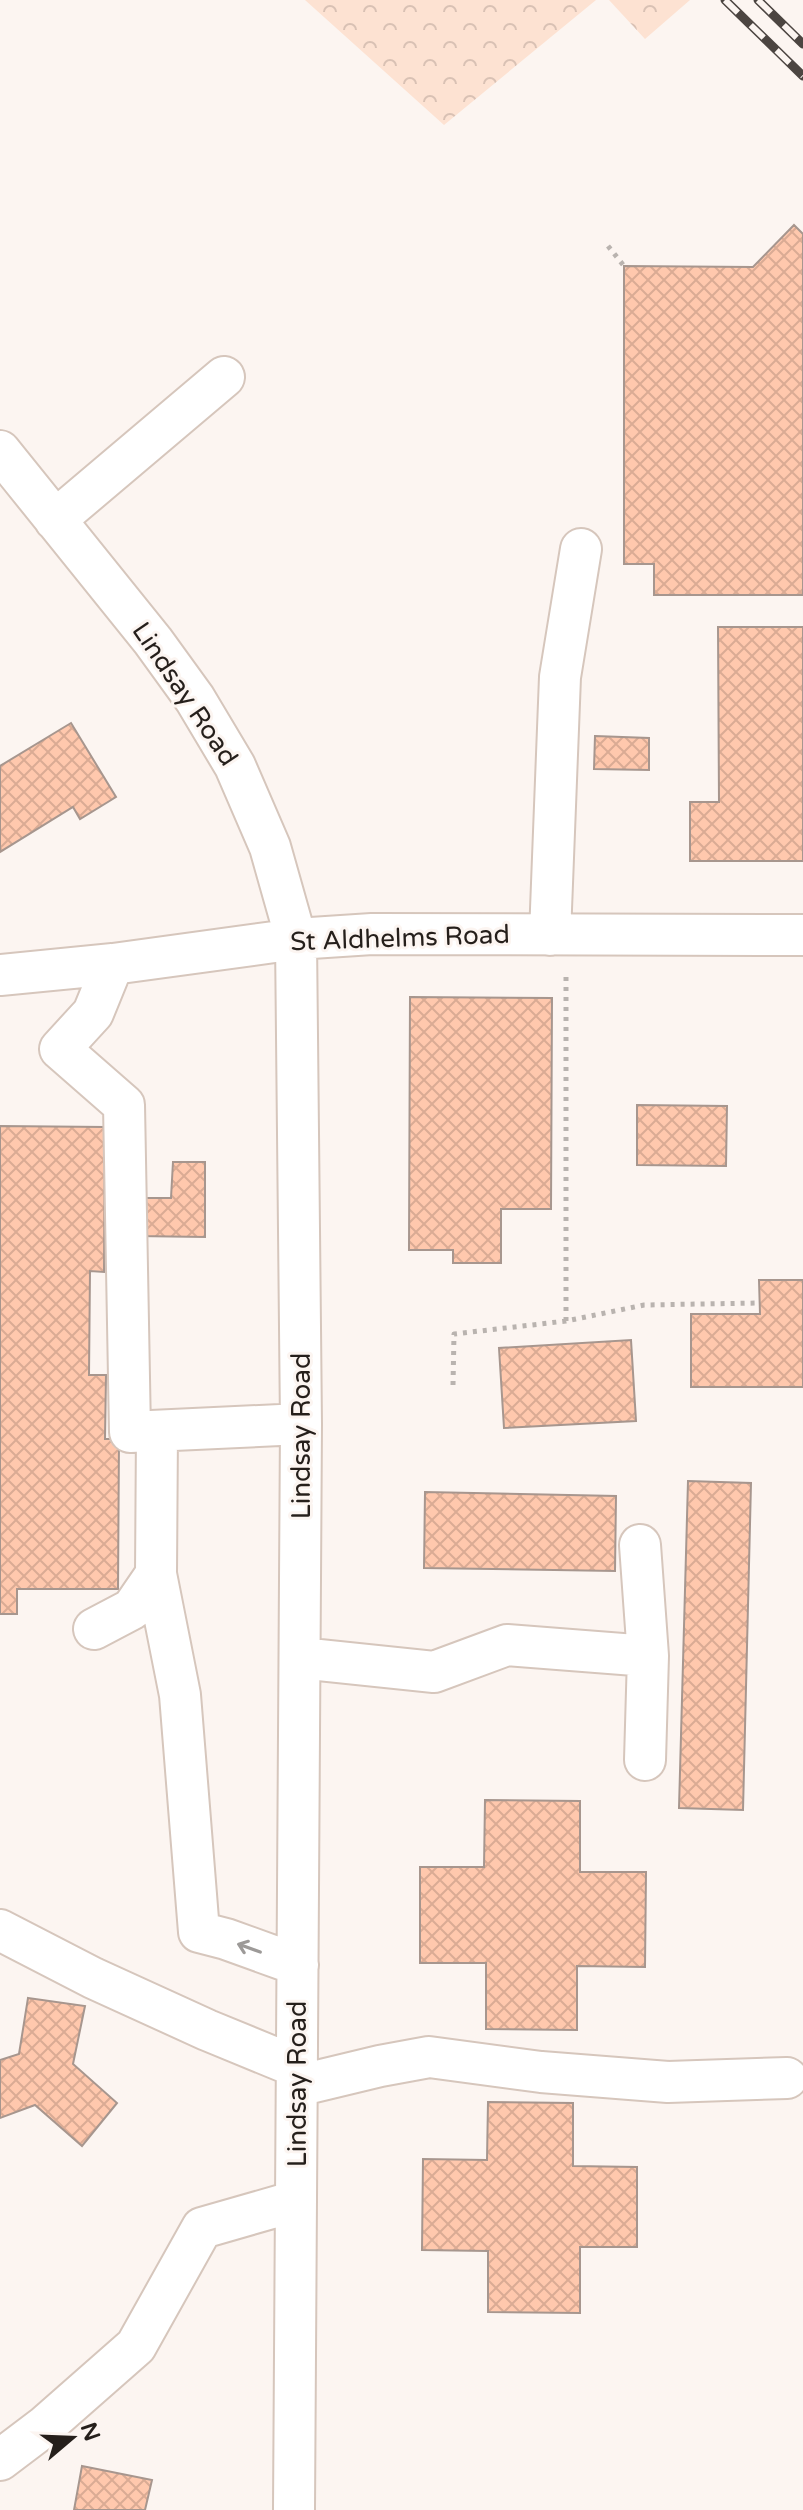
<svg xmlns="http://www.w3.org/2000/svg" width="803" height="2510" viewBox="0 0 803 2510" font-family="'Varela Round',sans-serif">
<defs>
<pattern id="forest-crowns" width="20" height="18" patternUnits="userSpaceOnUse" patternTransform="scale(2)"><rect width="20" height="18" fill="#fde2d2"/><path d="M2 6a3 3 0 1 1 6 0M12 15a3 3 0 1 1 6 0" fill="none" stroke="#d9c1b4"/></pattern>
<pattern id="building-cross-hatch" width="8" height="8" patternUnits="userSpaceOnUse" patternTransform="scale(2)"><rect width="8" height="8" fill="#ffc8ad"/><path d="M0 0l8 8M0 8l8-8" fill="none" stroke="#daab94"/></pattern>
</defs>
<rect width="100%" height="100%" fill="#fcf5f1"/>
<!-- forest -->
<path fill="url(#forest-crowns)" d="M 305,0 L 596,0 L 444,125 Z
M 609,0 L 690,0 L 645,39 Z"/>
<!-- building -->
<path fill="url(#building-cross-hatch)" stroke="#a7968e" stroke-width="2" d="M 794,225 L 803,234 L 803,595 L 654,595 L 654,564 L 624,564 L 624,266 L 753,267 Z
M 718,627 L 803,627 L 803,861 L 690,861 L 690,802 L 719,802 Z
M 71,723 L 116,797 L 80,819 L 73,807 L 0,852 L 0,766 Z
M 595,736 L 649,738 L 649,770 L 594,769 Z
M 410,997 L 552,998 L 551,1209 L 501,1209 L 501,1263 L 453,1263 L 453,1250 L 409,1250 Z
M 637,1105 L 727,1106 L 726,1166 L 637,1165 Z
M 0,1126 L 105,1127 L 104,1272 L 90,1271 L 89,1375 L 106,1375 L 105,1439 L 119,1439 L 118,1589 L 17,1589 L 17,1614 L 0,1614 Z
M 173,1162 L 205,1162 L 205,1237 L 136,1236 L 136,1198 L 171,1198 Z
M 759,1280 L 803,1280 L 803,1387 L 691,1387 L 691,1314 L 760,1314 Z
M 631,1340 L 636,1421 L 504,1428 L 499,1348 Z
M 688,1481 L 751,1483 L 743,1810 L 679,1808 Z
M 425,1492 L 616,1496 L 615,1571 L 424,1568 Z
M 485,1800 L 580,1801 L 580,1872 L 646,1872 L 645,1967 L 577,1966 L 577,2030 L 486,2029 L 486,1963 L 420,1963 L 420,1867 L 484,1867 Z
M 28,1998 L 85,2006 L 73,2064 L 117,2103 L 82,2146 L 35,2105 L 0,2118 L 0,2060 L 19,2054 Z
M 488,2102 L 573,2103 L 573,2166 L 637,2167 L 637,2247 L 580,2247 L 580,2313 L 488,2312 L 488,2251 L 422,2250 L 423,2159 L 487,2160 Z
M 82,2466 L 152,2480 L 145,2510 L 74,2510 Z"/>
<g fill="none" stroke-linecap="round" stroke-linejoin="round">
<!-- minor casing -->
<g stroke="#d6c6bc" stroke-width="44">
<path id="minor" d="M 0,451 L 153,641 L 195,699 L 235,766 L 270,847 L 296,939 L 301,1424 L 294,2510
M 55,520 L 224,377
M 550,935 L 560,677 L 581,549
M 113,964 L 93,1013 L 60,1049 L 124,1105 L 130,1432 L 301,1424
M 0,975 L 113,964 L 296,939 L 372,934 L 803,935
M 640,1545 L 648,1656 L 645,1760
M 156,1574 L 180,1695 L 199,1932 L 226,1939 L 298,1965
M 94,1629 L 132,1609 L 156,1574 L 157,1431
M 300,1658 L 434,1672 L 507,1645 L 648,1656
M 0,1930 L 93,1978 L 207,2030 L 297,2067
M 297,2086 L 380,2066 L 429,2057 L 541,2072 L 668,2082 L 787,2078
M 0,2460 L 45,2426 L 136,2346 L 202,2228 L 296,2201"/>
</g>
<!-- path -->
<path stroke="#b9b3af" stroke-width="5" stroke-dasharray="4 6" stroke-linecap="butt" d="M 608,246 L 624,266
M 566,1321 L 566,976
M 453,1385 L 454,1334 L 566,1321 L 644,1305 L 759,1303"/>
<!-- minor -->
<use href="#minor" stroke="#fff" stroke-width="40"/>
<!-- rail casing -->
<g stroke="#4c4541" stroke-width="9">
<path id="rail" d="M 725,0 L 803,76
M 758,0 L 803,44"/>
</g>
<!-- rail -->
<use href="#rail" stroke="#fcf5f1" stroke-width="6" stroke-dasharray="18" stroke-linecap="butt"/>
</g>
<!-- one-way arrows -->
<defs><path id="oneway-shaft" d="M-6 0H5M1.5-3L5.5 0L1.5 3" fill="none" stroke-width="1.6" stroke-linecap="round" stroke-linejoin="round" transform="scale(2)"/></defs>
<use stroke="#9d9a98" href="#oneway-shaft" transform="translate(249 1948) rotate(-160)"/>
<g text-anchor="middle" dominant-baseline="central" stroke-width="6" stroke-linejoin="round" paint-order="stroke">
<!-- street labels -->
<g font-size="26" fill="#251f1b" stroke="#fcf5f1">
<text transform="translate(185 694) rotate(56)">Lindsay Road</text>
<text transform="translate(400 938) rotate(-2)">St Aldhelms Road</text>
<text transform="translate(301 1436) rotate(-90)">Lindsay Road</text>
<text transform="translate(297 2084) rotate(-90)">Lindsay Road</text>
</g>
</g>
<!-- north arrow -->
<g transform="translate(72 2438) rotate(71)" stroke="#fcf5f1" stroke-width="6" paint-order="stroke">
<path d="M0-6L14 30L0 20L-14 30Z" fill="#251f1b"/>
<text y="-12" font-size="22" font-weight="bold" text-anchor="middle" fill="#251f1b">N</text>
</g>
</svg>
